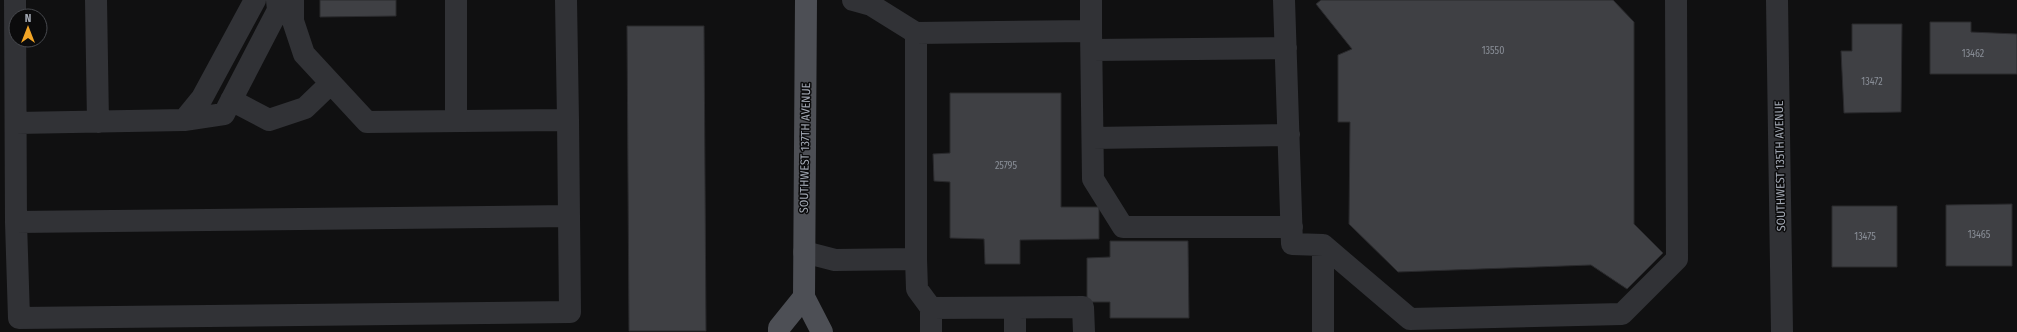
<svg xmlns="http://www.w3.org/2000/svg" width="2017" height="332" viewBox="0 0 2017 332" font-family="'Fira Sans Condensed',sans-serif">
<rect width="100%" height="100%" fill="#101011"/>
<!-- building -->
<path fill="#3f4044" stroke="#2a2a2d" d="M 320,0 L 396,0 L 396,16 L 320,17 Z
M 1321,0 L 1613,0 L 1634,22 L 1634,224 L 1663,253 L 1627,289 L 1591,265 L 1398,272 L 1349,224 L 1350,122 L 1338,122 L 1338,55 L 1352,49 L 1316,4 Z
M 1930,22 L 1971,22 L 1971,32 L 2017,34 L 2017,74 L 1930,74 Z
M 1852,24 L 1902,24 L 1901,112 L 1844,113 L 1841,51 L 1852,51 Z
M 627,26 L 704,26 L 706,331 L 629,331 Z
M 950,93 L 1061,93 L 1061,207 L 1099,207 L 1099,239 L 1020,240 L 1020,264 L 985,264 L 984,239 L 950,238 L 950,182 L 934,181 L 933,154 L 950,153 Z
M 2012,204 L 2012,266 L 1946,266 L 1946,205 Z
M 1832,206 L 1897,206 L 1897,267 L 1832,267 Z
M 1110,241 L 1188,241 L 1189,318 L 1110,318 L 1110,302 L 1087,302 L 1087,258 L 1110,257 Z"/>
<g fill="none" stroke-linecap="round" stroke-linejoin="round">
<!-- minor -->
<path stroke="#313236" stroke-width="22" d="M 15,0 L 16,222
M 96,0 L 98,122
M 293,0 L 293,21 L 304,54 L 367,122 L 568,120 L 566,0
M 456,0 L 456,121
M 853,0 L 871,5 L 916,33 L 1091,31 L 1091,0
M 1284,0 L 1292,244 L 1323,245 L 1410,319 L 1622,314 L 1677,259 L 1676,0
M 1777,0 L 1782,332
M 1091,31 L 1093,179 L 1123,227 L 1292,227
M 1092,50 L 1286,48
M 231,100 L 269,120 L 305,108 L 331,83
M 184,120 L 202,98 L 255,0
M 568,120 L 570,312 L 19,318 L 16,222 L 569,216
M 16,123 L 184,120 L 224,114 L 278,10 L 277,0
M 1093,138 L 1289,135
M 1323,245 L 1323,332
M 804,252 L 835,260 L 916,259 L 916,33
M 916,259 L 917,289 L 931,308 L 931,332
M 931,308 L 1083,307 L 1084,332
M 1015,308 L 1015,332"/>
<!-- major -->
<path stroke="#4d4f55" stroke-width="22" d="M 806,0 L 804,297 L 822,332
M 779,332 L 779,328 L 804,297"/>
</g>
<g text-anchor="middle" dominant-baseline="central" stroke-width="3" stroke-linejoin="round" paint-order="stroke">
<!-- number labels -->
<g font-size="10" fill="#888d96">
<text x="1493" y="51">13550</text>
<text x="1973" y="54">13462</text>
<text x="1872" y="82">13472</text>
<text x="1006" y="166">25795</text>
<text x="1979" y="235">13465</text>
<text x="1865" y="237">13475</text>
</g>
<!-- street labels -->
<g font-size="12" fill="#a1a7b2" stroke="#0b0b0c">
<text transform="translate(805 148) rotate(-89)">SOUTHWEST 137TH AVENUE</text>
<text transform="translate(1780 166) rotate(-91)">SOUTHWEST 135TH AVENUE</text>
</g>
</g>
<!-- north arrow -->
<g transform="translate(28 28)"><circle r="19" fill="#0b0b0c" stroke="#47494e"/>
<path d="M0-3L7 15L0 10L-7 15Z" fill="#f2a526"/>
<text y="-6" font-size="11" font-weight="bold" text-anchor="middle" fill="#a1a7b2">N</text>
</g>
</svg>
